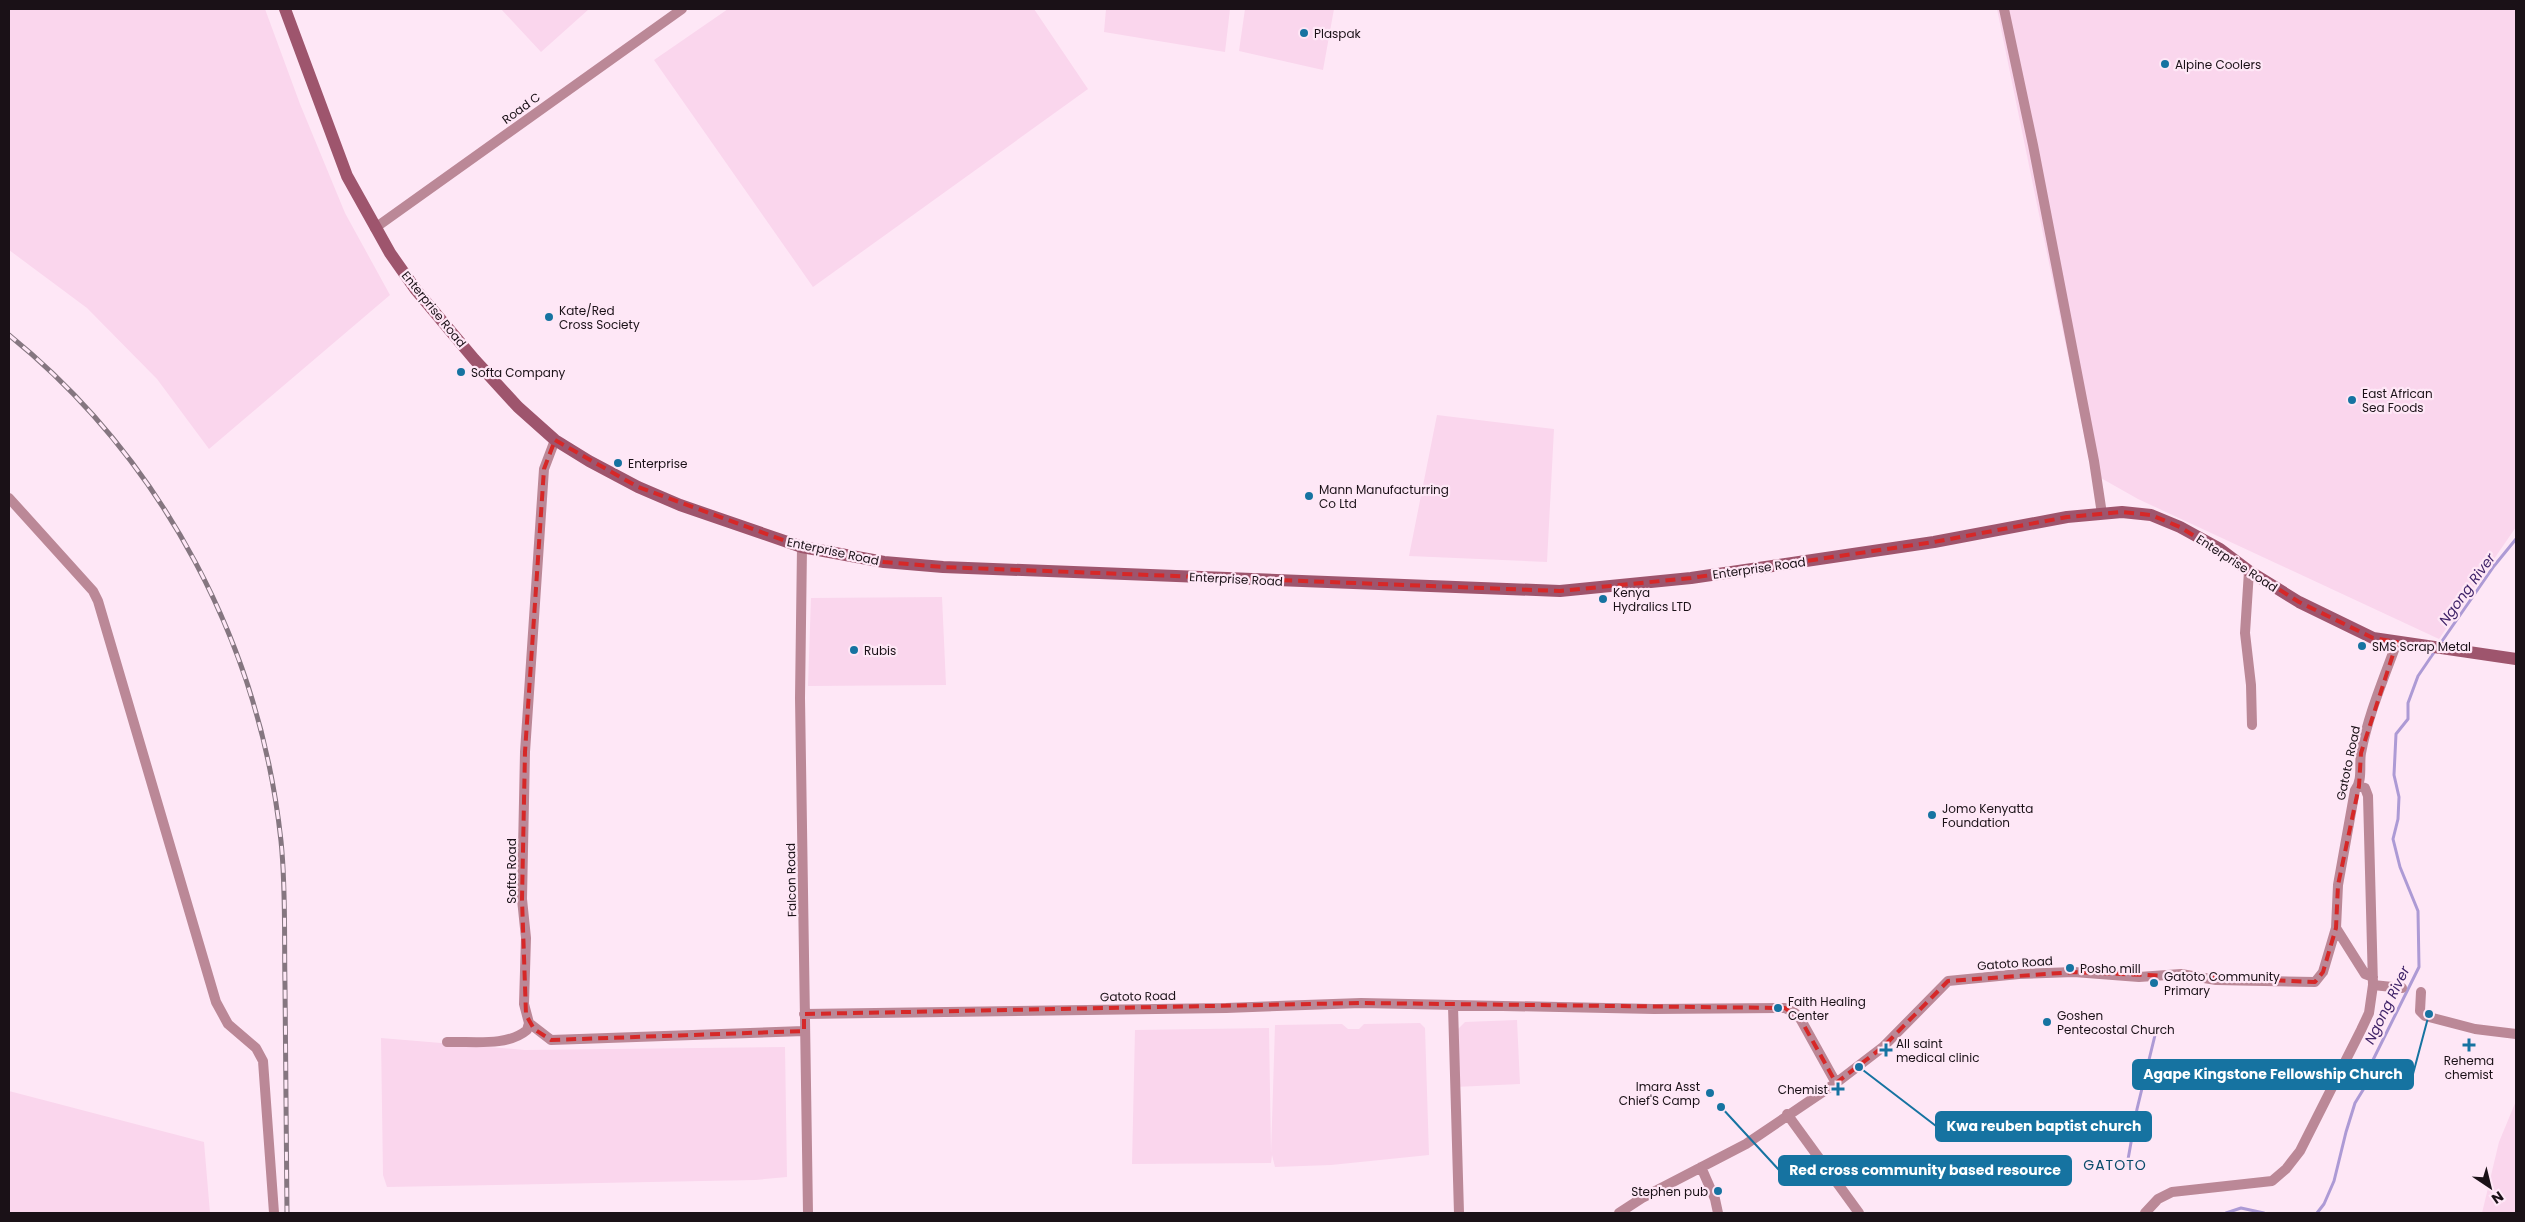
<svg xmlns="http://www.w3.org/2000/svg" width="2525" height="1222" viewBox="0 0 2525 1222" font-family="Poppins,sans-serif">
<rect width="100%" height="100%" fill="#fee7f6"/>
<!-- built -->
<path fill="#fad6ed" d="M 9,9 L 265,9 L 300,104 L 345,213 L 390,295 L 209,449 L 157,379 L 87,308 L 9,250 Z
M 501,9 L 589,9 L 541,52 Z
M 728,9 L 1034,9 L 1088,89 L 813,287 L 654,60 Z
M 1106,9 L 1230,9 L 1225,52 L 1104,32 Z
M 1245,9 L 1334,9 L 1323,70 L 1239,51 Z
M 1997,9 L 2516,9 L 2516,527 L 2439,639 L 2138,499 L 2092,473 Z
M 1437,415 L 1554,429 L 1547,562 L 1409,556 Z
M 942,597 L 946,685 L 808,686 L 811,598 Z
M 1517,1020 L 1520,1084 L 1455,1087 L 1455,1032 L 1465,1022 Z
M 1420,1023 L 1425,1028 L 1429,1155 L 1331,1165 L 1275,1167 L 1272,1155 L 1271,1163 L 1132,1164 L 1135,1030 L 1269,1028 L 1271,1154 L 1275,1025 L 1342,1024 L 1348,1029 L 1359,1029 L 1364,1024 Z
M 381,1038 L 525,1050 L 785,1047 L 787,1177 L 755,1180 L 387,1187 L 383,1175 Z
M 9,1091 L 204,1142 L 210,1213 L 9,1213 Z
M 2516,1101 L 2516,1213 L 2482,1213 L 2499,1142 Z"/>
<g fill="none" stroke-linecap="round" stroke-linejoin="round">
<!-- stream -->
<path stroke="#ad9ad5" stroke-width="3" d="M 2440,644 L 2494,566 L 2516,539
M 2127,1165 L 2137,1109 L 2157,1027
M 2226,1213 L 2241,1208 L 2264,1213
M 2317,1213 L 2324,1204 L 2334,1181 L 2346,1132 L 2355,1103 L 2363,1090 L 2369,1068 L 2419,967 L 2418,911 L 2400,867 L 2393,839 L 2398,819 L 2399,797 L 2394,775 L 2396,734 L 2408,719 L 2408,703 L 2418,676 L 2435,651"/>
<!-- minor -->
<path stroke="#bb8897" stroke-width="10" d="M 2004,9 L 2033,145 L 2094,461 L 2102,514
M 375,228 L 682,9
M 555,440 L 544,469 L 525,752 L 522,899 L 526,938 L 524,1004 L 529,1023 L 551,1040 L 804,1031
M 9,498 L 93,591 L 98,601 L 216,1002 L 228,1024 L 256,1048 L 263,1061 L 274,1213
M 802,547 L 800,698 L 808,1213
M 2249,571 L 2245,633 L 2251,685 L 2252,725
M 2336,928 L 2365,974 L 2373,977
M 2373,985 L 2402,988
M 2421,992 L 2420,1011 L 2425,1016 L 2475,1029 L 2516,1034
M 1453,1006 L 1459,1213
M 804,1014 L 1226,1008 L 1361,1003 L 1654,1009 L 1785,1008 L 1795,1013 L 1801,1020 L 1836,1083
M 447,1042 C 472,1041 507,1047 527,1030 L 529,1023
M 1787,1114 L 1859,1213
M 1701,1167 L 1715,1199 L 1718,1213
M 1619,1213 L 1642,1198 L 1746,1144 L 1836,1083 L 1883,1047 L 1948,981 L 2019,974 L 2074,972 L 2139,977 L 2181,974 L 2216,980 L 2315,982 L 2323,972 L 2336,928 L 2338,885 L 2355,790 C 2363,781 2359,764 2361,753 C 2368,715 2384,678 2397,642
M 2145,1213 L 2158,1199 L 2172,1192 L 2272,1181 L 2286,1169 L 2300,1151 L 2361,1030 L 2369,1013 L 2373,985 L 2368,796 L 2365,788 L 2359,786"/>
<!-- secondary -->
<path stroke="#9e556d" stroke-width="12" d="M 285,9 L 347,176 L 390,253 L 416,290 L 474,359 L 518,407 L 555,440 L 589,461 L 638,487 L 680,505 L 802,547 L 884,562 L 943,567 L 1560,591 L 1691,578 L 1934,542 L 2067,517 L 2122,512 L 2151,515 L 2180,527 L 2220,549 L 2249,571 L 2299,602 L 2373,638 L 2516,659"/>
<!-- rail casing -->
<g stroke="#857680" stroke-width="5">
<path id="rail" d="M 9,335 C 163,460 260,645 281,841 C 286,889 284,938 285,986 C 286,1062 286,1138 287,1213"/>
</g>
<!-- rail -->
<use href="#rail" stroke="#fee7f6" stroke-width="3" stroke-dasharray="9" stroke-linecap="butt"/>
</g>
<!-- marked area -->
<path fill="none" stroke="#d62828" stroke-width="4" stroke-dasharray="10 6" stroke-linejoin="round" d="M 555,440 L 638,487 L 802,547 L 884,562 L 943,567 L 1560,591 L 1691,578 L 1934,542 L 2067,517 L 2122,512 L 2151,515 L 2180,527 L 2299,602 L 2373,638 L 2397,642 L 2361,753 L 2359,786 L 2338,885 L 2336,928 L 2323,972 L 2315,982 L 2074,972 L 1948,981 L 1883,1047 L 1836,1083 L 1801,1020 L 1785,1008 L 1361,1003 L 804,1014 L 804,1031 L 551,1040 L 534,1029 L 526,1015 L 522,899 L 525,752 L 544,469 Z"/>
<!-- markers -->
<g fill="#1673a1" stroke="#fee7f6" stroke-width="2">
<circle cx="1304" cy="33" r="5"/>
<circle cx="2165" cy="64" r="5"/>
<circle cx="549" cy="317" r="5"/>
<circle cx="461" cy="372" r="5"/>
<circle cx="2352" cy="400" r="5"/>
<circle cx="618" cy="463" r="5"/>
<circle cx="1309" cy="496" r="5"/>
<circle cx="1603" cy="599" r="5"/>
<circle cx="2362" cy="646" r="5"/>
<circle cx="854" cy="650" r="5"/>
<circle cx="1932" cy="815" r="5"/>
<circle cx="2070" cy="968" r="5"/>
<circle cx="2154" cy="983" r="5"/>
<circle cx="1778" cy="1008" r="5"/>
<circle cx="2047" cy="1022" r="5"/>
<path d="M2466.5 1037.5h5v5h5v5h-5v5h-5v-5h-5v-5h5z"/>
<path d="M1883.5 1042.5h5v5h5v5h-5v5h-5v-5h-5v-5h5z"/>
<path d="M1835.5 1081.5h5v5h5v5h-5v5h-5v-5h-5v-5h5z"/>
<circle cx="1710" cy="1093" r="5"/>
<circle cx="1718" cy="1191" r="5"/>
</g>
<g text-anchor="middle" dominant-baseline="central" stroke-width="4.5" stroke-linejoin="round" paint-order="stroke">
<!-- poi labels -->
<g font-size="12" fill="#1a1117" stroke="#fee7f6" text-anchor="start">
<text x="1314" y="33">Plaspak</text>
<text x="2175" y="64">Alpine Coolers</text>
<text x="559" y="310">Kate/Red<tspan x="559" dy="14">Cross Society</tspan></text>
<text x="471" y="372">Softa Company</text>
<text x="2362" y="393">East African<tspan x="2362" dy="14">Sea Foods</tspan></text>
<text x="628" y="463">Enterprise</text>
<text x="1319" y="489">Mann Manufacturring<tspan x="1319" dy="14">Co Ltd</tspan></text>
<text x="1613" y="592">Kenya<tspan x="1613" dy="14">Hydralics LTD</tspan></text>
<text x="2372" y="646">SMS Scrap Metal</text>
<text x="864" y="650">Rubis</text>
<text x="1942" y="808">Jomo Kenyatta<tspan x="1942" dy="14">Foundation</tspan></text>
<text x="2080" y="968">Posho mill</text>
<text x="2164" y="976">Gatoto Community<tspan x="2164" dy="14">Primary</tspan></text>
<text x="1788" y="1001">Faith Healing<tspan x="1788" dy="14">Center</tspan></text>
<text x="2057" y="1015">Goshen<tspan x="2057" dy="14">Pentecostal Church</tspan></text>
<text x="1896" y="1043">All saint<tspan x="1896" dy="14">medical clinic</tspan></text>
<text x="2469" y="1060" text-anchor="middle">Rehema<tspan x="2469" dy="14">chemist</tspan></text>
<text x="1700" y="1086" text-anchor="end">Imara Asst<tspan x="1700" dy="14">Chief'S Camp</tspan></text>
<text x="1828" y="1089" text-anchor="end">Chemist</text>
<text x="1708" y="1191" text-anchor="end">Stephen pub</text>
</g>
<!-- street labels -->
<g font-size="12" fill="#1a1117" stroke="#fee7f6">
<text transform="translate(521 108) rotate(-36)">Road C</text>
<text transform="translate(434 309) rotate(51)">Enterprise Road</text>
<text transform="translate(833 551) rotate(12)">Enterprise Road</text>
<text transform="translate(2237 563) rotate(33)">Enterprise Road</text>
<text transform="translate(1759 568) rotate(-8)">Enterprise Road</text>
<text transform="translate(1236 579) rotate(3)">Enterprise Road</text>
<text transform="translate(2348 763) rotate(-78)">Gatoto Road</text>
<text transform="translate(511 871) rotate(-90)">Softa Road</text>
<text transform="translate(791 880) rotate(-91)">Falcon Road</text>
<text transform="translate(2015 963) rotate(-4)">Gatoto Road</text>
<text transform="translate(1138 996) rotate(-1)">Gatoto Road</text>
</g>
<!-- water labels -->
<g font-size="14" font-style="italic" fill="#402469" stroke="#fee7f6">
<text transform="translate(2467 589) rotate(-54)">Ngong River</text>
<text transform="translate(2387 1005) rotate(-64)">Ngong River</text>
</g>
<!-- neighbourhood labels -->
<g font-size="14" letter-spacing="1" fill="#084969" stroke="#fee7f6">
<text x="2115" y="1165">GATOTO</text>
</g>
</g>
<!-- callouts -->
<path fill="none" stroke="#1673a1" stroke-width="2" d="M2429 1014L2413 1074M1859 1067L1936 1126M1721 1107L1779 1170"/>
<g fill="#1673a1" stroke="#fee7f6" stroke-width="2">
<circle cx="2429" cy="1014" r="5"/>
<circle cx="1859" cy="1067" r="5"/>
<circle cx="1721" cy="1107" r="5"/>
</g>
<g fill="#1673a1" stroke="#1673a1" stroke-width="2">
<rect x="2133" y="1060" width="280" height="29" rx="5"/>
<rect x="1936" y="1112" width="215" height="29" rx="5"/>
<rect x="1779" y="1156" width="292" height="29" rx="5"/>
</g>
<g font-size="14" text-anchor="middle" font-weight="bold" fill="#fff">
<text x="2273" y="1079">Agape Kingstone Fellowship Church</text>
<text x="2044" y="1131">Kwa reuben baptist church</text>
<text x="1925" y="1175">Red cross community based resource</text>
</g>
<!-- border -->
<rect width="2525" height="1222" fill="none" stroke="#1a1117" stroke-width="20"/>
<!-- north arrow -->
<g transform="translate(2490 1187) rotate(145)" stroke="#fee7f6" stroke-width="4" paint-order="stroke">
<path d="M0-4L9 19L0 12L-9 19Z" fill="#1a1117"/>
<text y="-8" font-size="14" font-weight="bold" text-anchor="middle" fill="#1a1117">N</text>
</g>
</svg>
